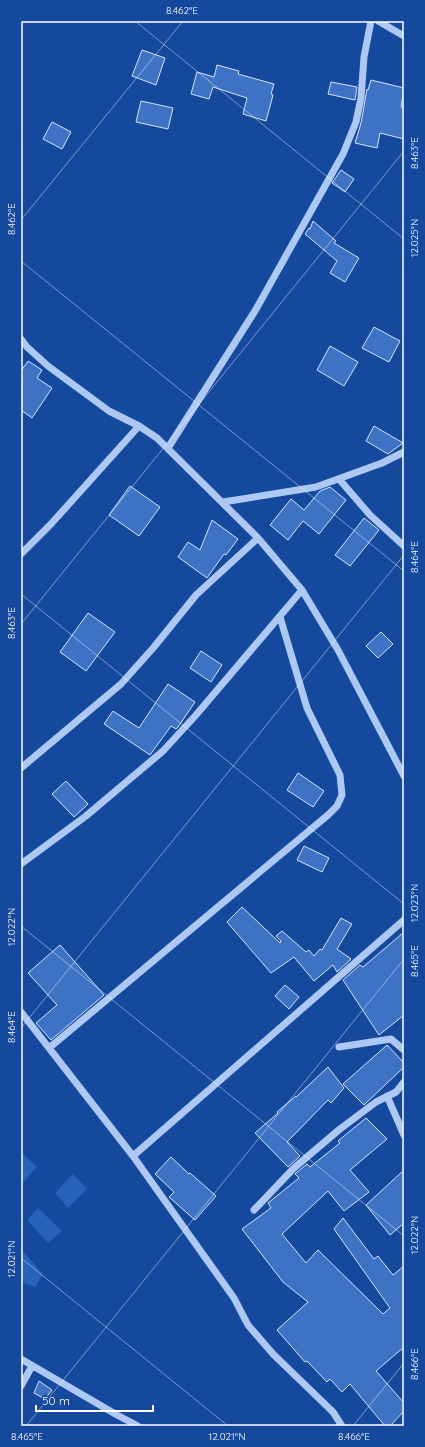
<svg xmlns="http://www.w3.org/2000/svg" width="425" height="1447" viewBox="0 0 425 1447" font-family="Quicksand,sans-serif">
<rect width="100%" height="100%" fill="#15499d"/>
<!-- green -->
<path fill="#2862bb" d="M 21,1152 L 37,1167 L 21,1185 Z
M 73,1174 L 87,1189 L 68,1208 L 55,1193 Z
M 38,1208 L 62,1231 L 48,1243 L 27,1220 Z
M 21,1249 L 43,1274 L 35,1287 L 21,1282 Z"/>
<!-- building -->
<path fill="#3d72c4" stroke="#d4e4fd" d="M 142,50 L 165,58 L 156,85 L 132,76 Z
M 217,65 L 239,71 L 238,74 L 274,84 L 271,94 L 273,95 L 266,121 L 243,114 L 247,98 L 213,87 L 209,99 L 191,94 L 197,72 L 214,77 Z
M 371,80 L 404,88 L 401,107 L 404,108 L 404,139 L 380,133 L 377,148 L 355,143 L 361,123 L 367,89 L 368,90 Z
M 331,82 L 357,87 L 355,100 L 328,94 Z
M 141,101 L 173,108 L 168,129 L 136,122 Z
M 52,122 L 71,132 L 62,149 L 43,139 Z
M 341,170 L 354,179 L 345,192 L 332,183 Z
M 313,221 L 336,241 L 334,243 L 359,258 L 345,282 L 330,273 L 337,261 L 305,234 L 309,228 L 310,229 Z
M 374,327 L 400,341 L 389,362 L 362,348 Z
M 330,346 L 358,362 L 344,386 L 317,370 Z
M 28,361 L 42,370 L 37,378 L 52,388 L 32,418 L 21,410 L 21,371 Z
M 374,426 L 403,443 L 388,454 L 366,441 Z
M 130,486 L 160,507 L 139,536 L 109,515 Z
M 330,487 L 346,500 L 319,534 L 303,521 L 288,540 L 270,525 L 291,499 L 304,510 L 320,491 Z
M 364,518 L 379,530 L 350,566 L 335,555 Z
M 212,520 L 238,539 L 226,555 L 224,554 L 207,578 L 178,557 L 188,542 L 200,550 Z
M 88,613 L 115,632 L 86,671 L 60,652 Z
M 381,632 L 393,644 L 378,658 L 366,646 Z
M 201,651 L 222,665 L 211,682 L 190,668 Z
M 168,684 L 195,702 L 178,727 L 176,729 L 171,726 L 150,755 L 104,724 L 113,711 L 139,728 Z
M 298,773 L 324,791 L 313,807 L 287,790 Z
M 66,781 L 88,804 L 74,817 L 52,794 Z
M 304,846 L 329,858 L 322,872 L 297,860 Z
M 242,907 L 280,943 L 281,941 L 276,936 L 282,931 L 306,952 L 309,950 L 314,956 L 320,949 L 322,950 L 341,918 L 352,924 L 337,949 L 351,959 L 337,972 L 333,965 L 314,981 L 294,957 L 271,973 L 227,922 Z
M 404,932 L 404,1015 L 379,1035 L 343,980 L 360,965 L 363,967 Z
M 60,945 L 104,995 L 51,1040 L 36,1023 L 57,1005 L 28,973 Z
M 285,985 L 299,997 L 289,1009 L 275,996 Z
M 387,1045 L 404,1063 L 404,1067 L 364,1105 L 343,1084 Z
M 328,1067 L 344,1088 L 331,1103 L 328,1100 L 287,1142 L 300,1156 L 288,1167 L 255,1133 L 278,1113 L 277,1112 L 296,1096 L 296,1097 Z
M 366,1118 L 387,1139 L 350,1170 L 369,1192 L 344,1211 L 328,1191 L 282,1234 L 306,1263 L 318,1250 L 383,1314 L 390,1308 L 334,1229 L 343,1218 L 374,1259 L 378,1256 L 393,1275 L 404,1266 L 404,1347 L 376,1371 L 404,1403 L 404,1411 L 390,1426 L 385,1426 L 350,1384 L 342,1392 L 330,1379 L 327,1382 L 307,1361 L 305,1362 L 277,1330 L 308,1302 L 283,1282 L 242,1229 L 271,1208 L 268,1203 L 299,1178 L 295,1174 L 297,1172 L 307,1164 L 310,1167 L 340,1143 L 338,1141 Z
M 171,1157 L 189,1174 L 190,1173 L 216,1196 L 195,1220 L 169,1197 L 174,1192 L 155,1174 Z
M 404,1170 L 404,1223 L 390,1235 L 366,1205 Z
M 39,1381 L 52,1390 L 45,1399 L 34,1393 Z"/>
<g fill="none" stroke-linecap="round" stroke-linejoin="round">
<!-- minor -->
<path stroke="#acc8f3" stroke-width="7" d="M 378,21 L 404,36
M 21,339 L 27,347 L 48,366 L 109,411 L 139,426 L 157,438 L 258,538 L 302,590 L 338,650 L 404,776
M 168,448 L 255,311 L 343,154 L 356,122 L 361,98 L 364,57 L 371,21
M 339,479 L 370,515 L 404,546
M 223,502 L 316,487 L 382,463 L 404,452
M 21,554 L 51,524 L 139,426
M 21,768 L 121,684 L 154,647 L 196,595 L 258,538
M 21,864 L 86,816 L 163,751 L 196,715 L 302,590
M 21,1012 L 133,1156 L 234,1298 L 248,1325 L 273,1354 L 333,1412 L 342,1426
M 339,1047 L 391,1039 L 404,1050
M 49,1048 L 328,815 L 337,806 L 342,795 L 340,775 L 307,708 L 280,617
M 387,1096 L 404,1135
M 133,1156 L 404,920
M 254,1210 L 294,1168 L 340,1129 L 376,1102 L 396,1092 L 404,1082
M 21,1359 L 117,1415 L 138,1426
M 21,1386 L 32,1366"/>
</g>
<!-- ticks -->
<path fill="none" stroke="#fff" stroke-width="1" stroke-opacity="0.45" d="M 135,21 L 404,239M 21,220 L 183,21M 21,261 L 404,571M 21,594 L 404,904M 21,624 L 404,151M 21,926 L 404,1236M 21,1028 L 404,555M 21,1258 L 228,1426M 26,1426 L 404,959M 353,1426 L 404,1363"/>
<!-- border -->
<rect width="425" height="1447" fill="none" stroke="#15499d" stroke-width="44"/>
<!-- scale -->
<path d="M36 1405v6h117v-6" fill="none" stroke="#ffffff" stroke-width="2"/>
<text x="42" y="1405" font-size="12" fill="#ffffff" stroke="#15499d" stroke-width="3" paint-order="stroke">50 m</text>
<rect x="22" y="22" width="381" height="1403" fill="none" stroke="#fff" stroke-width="1.5"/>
<g font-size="10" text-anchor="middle" fill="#fff">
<text x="182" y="14">8.462°E</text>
<text transform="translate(414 153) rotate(-90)" y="4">8.463°E</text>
<text transform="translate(11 219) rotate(-90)" y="4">8.462°E</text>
<text transform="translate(414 238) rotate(-90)" y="4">12.025°N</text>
<text transform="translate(414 557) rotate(-90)" y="4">8.464°E</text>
<text transform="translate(11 623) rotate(-90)" y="4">8.463°E</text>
<text transform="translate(414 903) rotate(-90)" y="4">12.023°N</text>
<text transform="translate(11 927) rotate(-90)" y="4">12.022°N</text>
<text transform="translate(414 961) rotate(-90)" y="4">8.465°E</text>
<text transform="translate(11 1027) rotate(-90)" y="4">8.464°E</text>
<text transform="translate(414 1235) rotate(-90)" y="4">12.022°N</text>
<text transform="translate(11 1259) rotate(-90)" y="4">12.021°N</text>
<text transform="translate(414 1364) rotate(-90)" y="4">8.466°E</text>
<text x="27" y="1440">8.465°E</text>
<text x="227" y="1440">12.021°N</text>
<text x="354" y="1440">8.466°E</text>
</g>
</svg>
